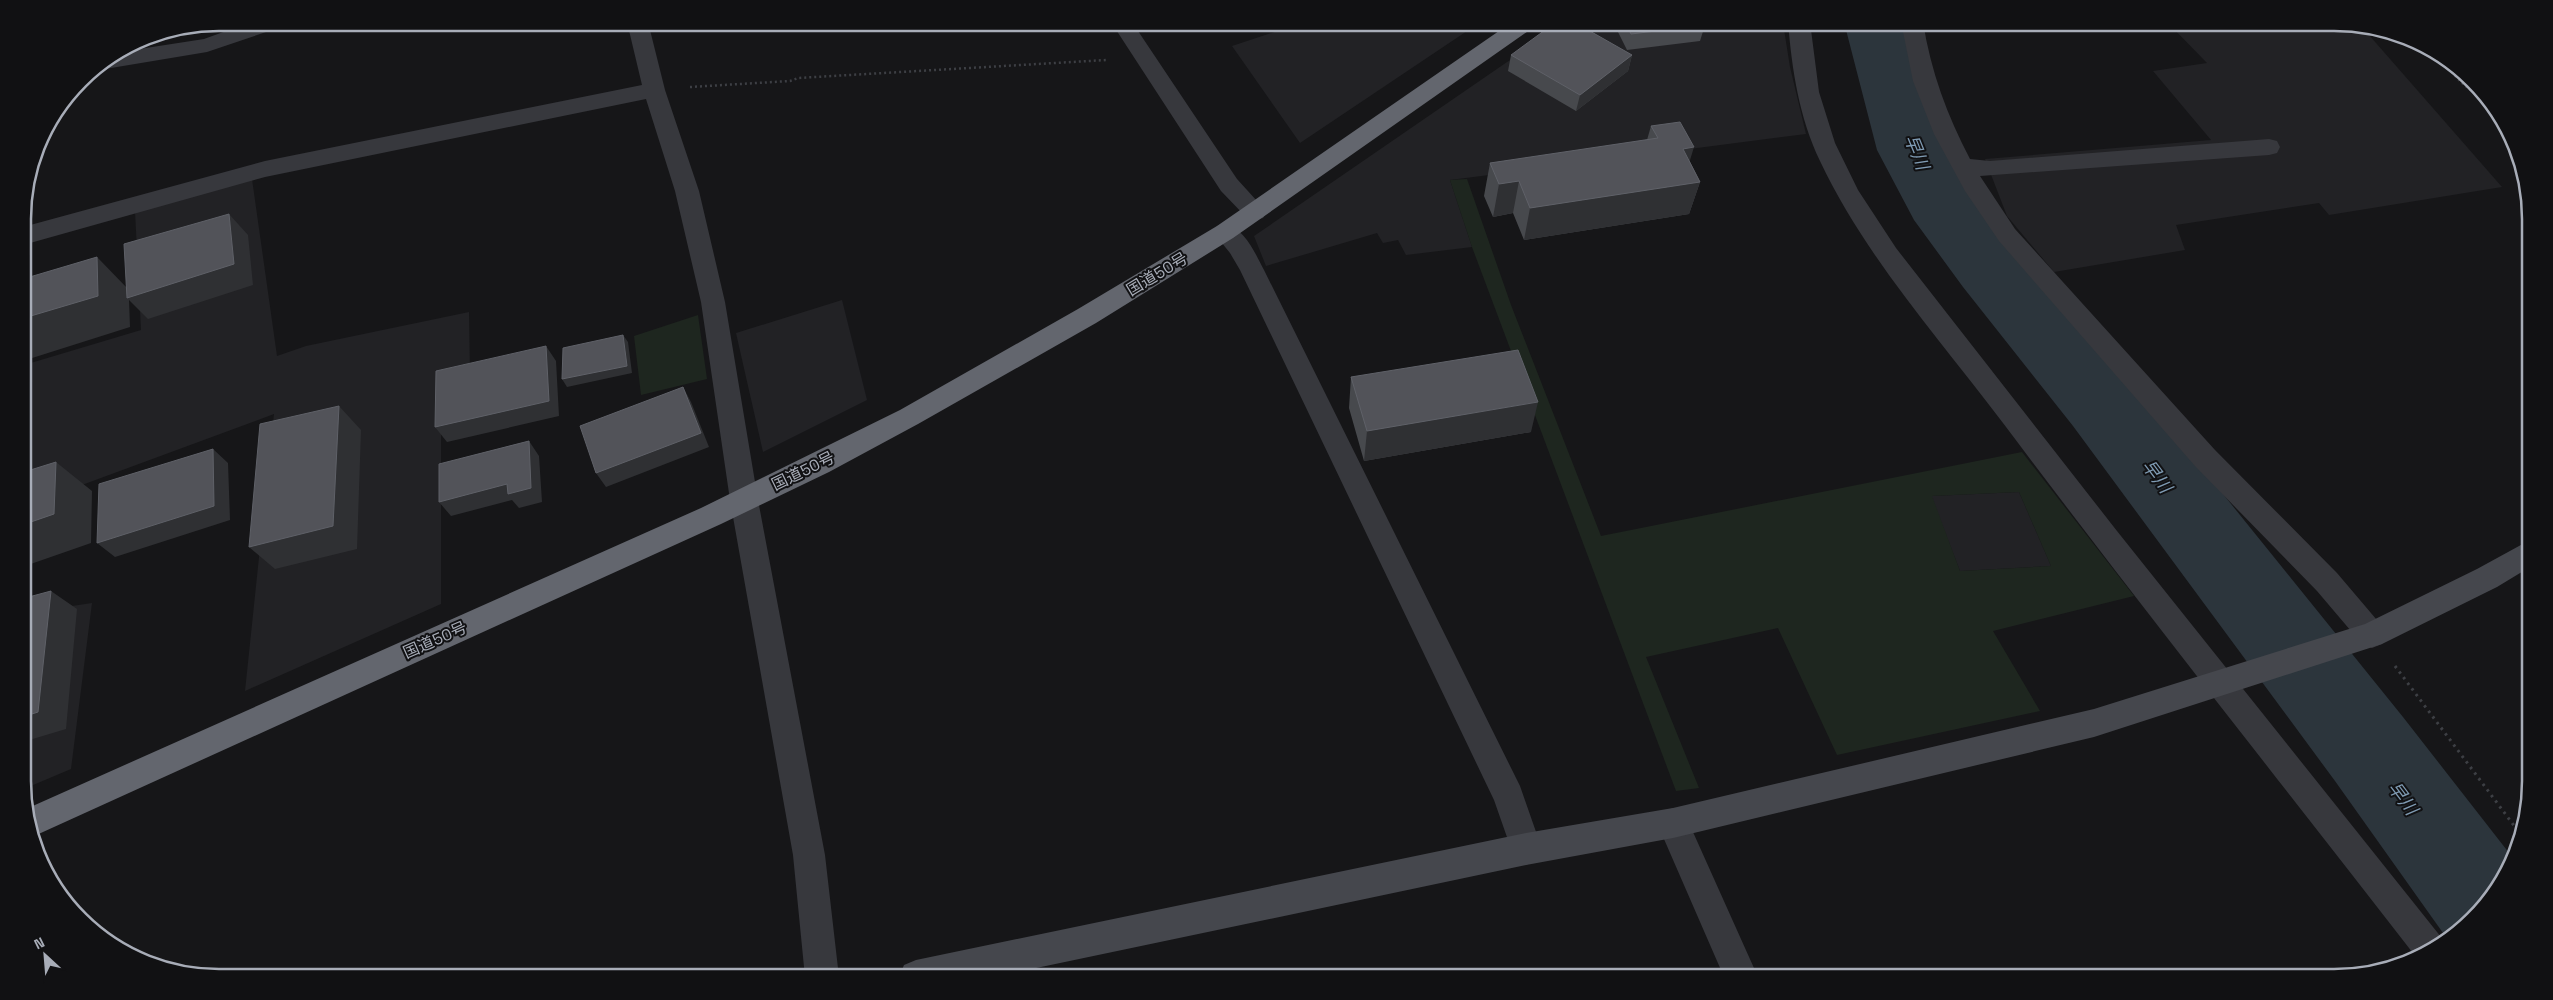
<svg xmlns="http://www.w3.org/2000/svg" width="2553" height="1000" viewBox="0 0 2553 1000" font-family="'Space Grotesk','Noto Sans JP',sans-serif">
<rect width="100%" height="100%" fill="#161618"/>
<!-- built -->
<path fill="#222225" d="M 1302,23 L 1302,22 L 1479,23 L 1300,143 L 1232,46 Z
M 1564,23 L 1783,23 L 1790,67 L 1806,134 L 1450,180 L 1472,247 L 1406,255 L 1398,240 L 1383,243 L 1377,233 L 1266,266 L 1254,236 Z
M 2168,23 L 2334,23 L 2362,27 L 2502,187 L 2329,215 L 2319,203 L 2176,225 L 2185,250 L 2054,272 L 2007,216 L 1985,159 L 2211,140 L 2153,71 L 2207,63 Z
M 252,179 L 277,356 L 306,346 L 469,312 L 470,375 L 441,383 L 441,604 L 245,691 L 274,414 L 25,506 L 24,365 L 141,330 L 135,211 Z
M 842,300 L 867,400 L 763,452 L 736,333 Z
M 2019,492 L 2051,566 L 1960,571 L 1931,496 Z
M 92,603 L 71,769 L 26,788 L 25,613 Z"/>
<!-- green -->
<path fill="#1e261f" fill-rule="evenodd" d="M 1467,179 L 1511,305 L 1601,536 L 2022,452 L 2134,596 L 1993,631 L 2040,711 L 1837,755 L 1778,628 L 1646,657 L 1699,788 L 1676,791 L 1472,247 L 1450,180 ZM 2019,492 L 2051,566 L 1960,571 L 1932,496 Z
M 698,315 L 707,379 L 641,395 L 634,336 Z"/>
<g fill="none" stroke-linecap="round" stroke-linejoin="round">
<!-- river -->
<path fill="#2c353c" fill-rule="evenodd" d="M 1844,22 L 1910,22 L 1949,150 L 1968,185 L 2017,247 L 2131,380 L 2403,717 L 2513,858 L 2490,900 L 2453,937 L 2448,940 L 2335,781 L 2073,426 L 1963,287 L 1914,220 L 1877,150 Z"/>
<!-- path-far1 -->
<path stroke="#3d3f44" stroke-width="2.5" stroke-dasharray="2 3" stroke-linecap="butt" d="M 2431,50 L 2461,82 L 2497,112
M 690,87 L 790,81 L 798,78 L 1106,60"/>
<!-- path -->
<path stroke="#3d3f44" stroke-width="3" stroke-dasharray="2.5 4.5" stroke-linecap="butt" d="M 2395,666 L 2521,835"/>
<!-- lane -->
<path fill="#37383d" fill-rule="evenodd" d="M 251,22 L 284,22 L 281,27 L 207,52 L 105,69 L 97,67 L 120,52 L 204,39 Z
M 1901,22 L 1923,22 C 1931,72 1947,115 1970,159 L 1990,161 L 2269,139 L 2277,141 L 2280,147 L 2277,153 L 2269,155 L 1980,176 L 2015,229 L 2215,450 L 2337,573 L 2382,626 L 2387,635 L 2382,644 L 2372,648 L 2362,644 L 2317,591 L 2195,466 L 1999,241 L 1965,191 L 1934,134 L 1913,81 Z
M 1225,223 C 1245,229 1255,253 1264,270 L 1520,786 L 1542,849 L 1537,860 L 1526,865 L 1515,860 L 1494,800 L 1240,270 L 1230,253 L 1213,232 L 1217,226 Z
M 744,489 L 754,492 L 758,500 L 825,855 L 839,977 L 805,977 L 793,855 L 730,500 L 734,492 Z"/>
<!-- street -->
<path fill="#37383d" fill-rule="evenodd" d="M 627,22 L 648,22 L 665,90 L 699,191 L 725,302 L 758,500 L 754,508 L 744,511 L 734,508 L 730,500 L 701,302 L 675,191 L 646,99 L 265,177 L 23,245 L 23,227 L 265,161 L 642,85 Z
M 1111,22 L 1132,22 L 1237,179 L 1267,212 L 1263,218 L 1255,220 L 1247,218 L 1221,191 Z
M 1788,22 L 1810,22 L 1819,92 L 1835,143 L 1858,190 L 1896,248 L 2117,531 L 2445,942 L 2416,957 C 2278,779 2138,603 2003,423 C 1939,338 1866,258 1820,161 C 1799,117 1792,70 1788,22 Z
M 1673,808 L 1684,812 L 1758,977 L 1724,977 L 1657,823 L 1662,812 Z"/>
<!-- secondary -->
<path fill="#45474d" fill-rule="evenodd" d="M 2530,540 L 2530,567 L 2497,587 L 2382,644 L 2094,737 L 1673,838 L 1526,865 L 994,977 L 899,977 L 904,965 L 916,960 L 1526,833 L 1673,808 L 2094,709 L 2365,624 L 2477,569 Z"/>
<!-- highway -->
<path fill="#63666e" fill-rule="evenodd" d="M 1512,22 L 1537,22 L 1534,27 L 1233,238 L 1096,323 L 918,424 L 829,472 L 721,524 L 32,837 L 26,819 L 26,809 L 701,508 L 900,410 L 1078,309 L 1217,226 Z"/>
</g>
<!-- wall -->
<path fill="#47494d" d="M 1613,22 L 1704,22 L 1705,25 L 1700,41 L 1627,50 Z
M 1511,55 L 1632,55 L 1628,71 L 1576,111 L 1508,71 Z
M 1651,126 L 1690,162 L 1700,182 L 1689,214 L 1524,240 L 1513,213 L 1493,217 L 1484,196 L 1490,163 L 1647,140 Z
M 1351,377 L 1531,432 L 1364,461 L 1349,408 Z"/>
<!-- shaded-wall -->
<path fill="#2f3033" d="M 1632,55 L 1628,71 L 1576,111 L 1580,95 Z
M 1694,147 L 1684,180 L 1683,149 Z
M 1519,181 L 1513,213 L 1493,217 L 1499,184 Z
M 1700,182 L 1689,214 L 1524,240 L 1530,208 Z
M 229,214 L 248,235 L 253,285 L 148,319 L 129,300 L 130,327 L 29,359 L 24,354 L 24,318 L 97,257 L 128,289 Z
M 623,335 L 628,342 L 632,373 L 567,387 L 562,379 Z
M 546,346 L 556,361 L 559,416 L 447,442 L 435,427 Z
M 683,387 L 691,402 L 709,447 L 606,487 L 596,473 Z
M 1538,402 L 1531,432 L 1364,461 L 1367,431 Z
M 339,406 L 361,430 L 357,549 L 275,569 L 249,547 Z
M 529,441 L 539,456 L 542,502 L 519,508 L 512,500 L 451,516 L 439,502 Z
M 213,449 L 228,463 L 230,520 L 115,557 L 97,543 Z
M 56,462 L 92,491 L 91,543 L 25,566 L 25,524 Z
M 51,591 L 77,609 L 66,729 L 26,741 L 26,716 Z"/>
<!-- building -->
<path fill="#525359" stroke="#5f6168" d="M 1556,22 L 1574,22 L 1632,55 L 1580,95 L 1511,55 Z
M 1625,22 L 1704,22 L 1705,25 L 1631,34 Z
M 1680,122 L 1694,147 L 1683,149 L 1700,182 L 1530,208 L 1519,181 L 1499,184 L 1490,163 L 1658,138 L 1651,126 Z
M 229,214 L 234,264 L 127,298 L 124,244 Z
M 97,257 L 98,296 L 24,318 L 23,279 Z
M 623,335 L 627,366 L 562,379 L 563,348 Z
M 546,346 L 549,401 L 435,427 L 436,371 Z
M 1518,350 L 1538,402 L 1367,431 L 1351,377 Z
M 683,387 L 701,433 L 596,473 L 580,426 Z
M 339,406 L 333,526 L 249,547 L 260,424 Z
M 529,441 L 531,488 L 508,494 L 507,484 L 439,502 L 439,464 Z
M 213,449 L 214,506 L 97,543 L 99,484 Z
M 56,462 L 54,514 L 25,524 L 24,472 Z
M 51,591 L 38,712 L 26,716 L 25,598 Z"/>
<g text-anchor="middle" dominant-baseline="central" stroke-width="4" stroke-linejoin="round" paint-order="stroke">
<!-- street labels -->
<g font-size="16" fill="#a8adb8" stroke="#111113">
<text transform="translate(1157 274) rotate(-31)">国道50号</text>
<text transform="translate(803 471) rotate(-26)">国道50号</text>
<text transform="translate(435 640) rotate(-24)">国道50号</text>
</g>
<!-- water labels -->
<g font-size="18" font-style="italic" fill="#7f9bb3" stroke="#111113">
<text transform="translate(1917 152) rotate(68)">早川</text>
<text transform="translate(2157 476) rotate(53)">早川</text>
<text transform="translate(2403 798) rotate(53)">早川</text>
</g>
</g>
<!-- crop -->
<path d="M0 0H2553V1000H0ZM219 31H2334A188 188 0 0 1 2522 219V781A188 188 0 0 1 2334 969H219A188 188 0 0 1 31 781V219A188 188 0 0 1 219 31Z" fill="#111113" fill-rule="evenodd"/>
<path fill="none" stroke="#a8adb8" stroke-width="2.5" d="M219 31H2334A188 188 0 0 1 2522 219V781A188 188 0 0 1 2334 969H219A188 188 0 0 1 31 781V219A188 188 0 0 1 219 31Z"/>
<!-- north arrow -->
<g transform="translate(45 955) rotate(334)" stroke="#111113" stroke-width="4" paint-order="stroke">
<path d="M0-4L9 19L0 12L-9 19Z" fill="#a8adb8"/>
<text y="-8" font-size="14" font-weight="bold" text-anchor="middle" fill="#a8adb8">N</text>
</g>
</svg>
